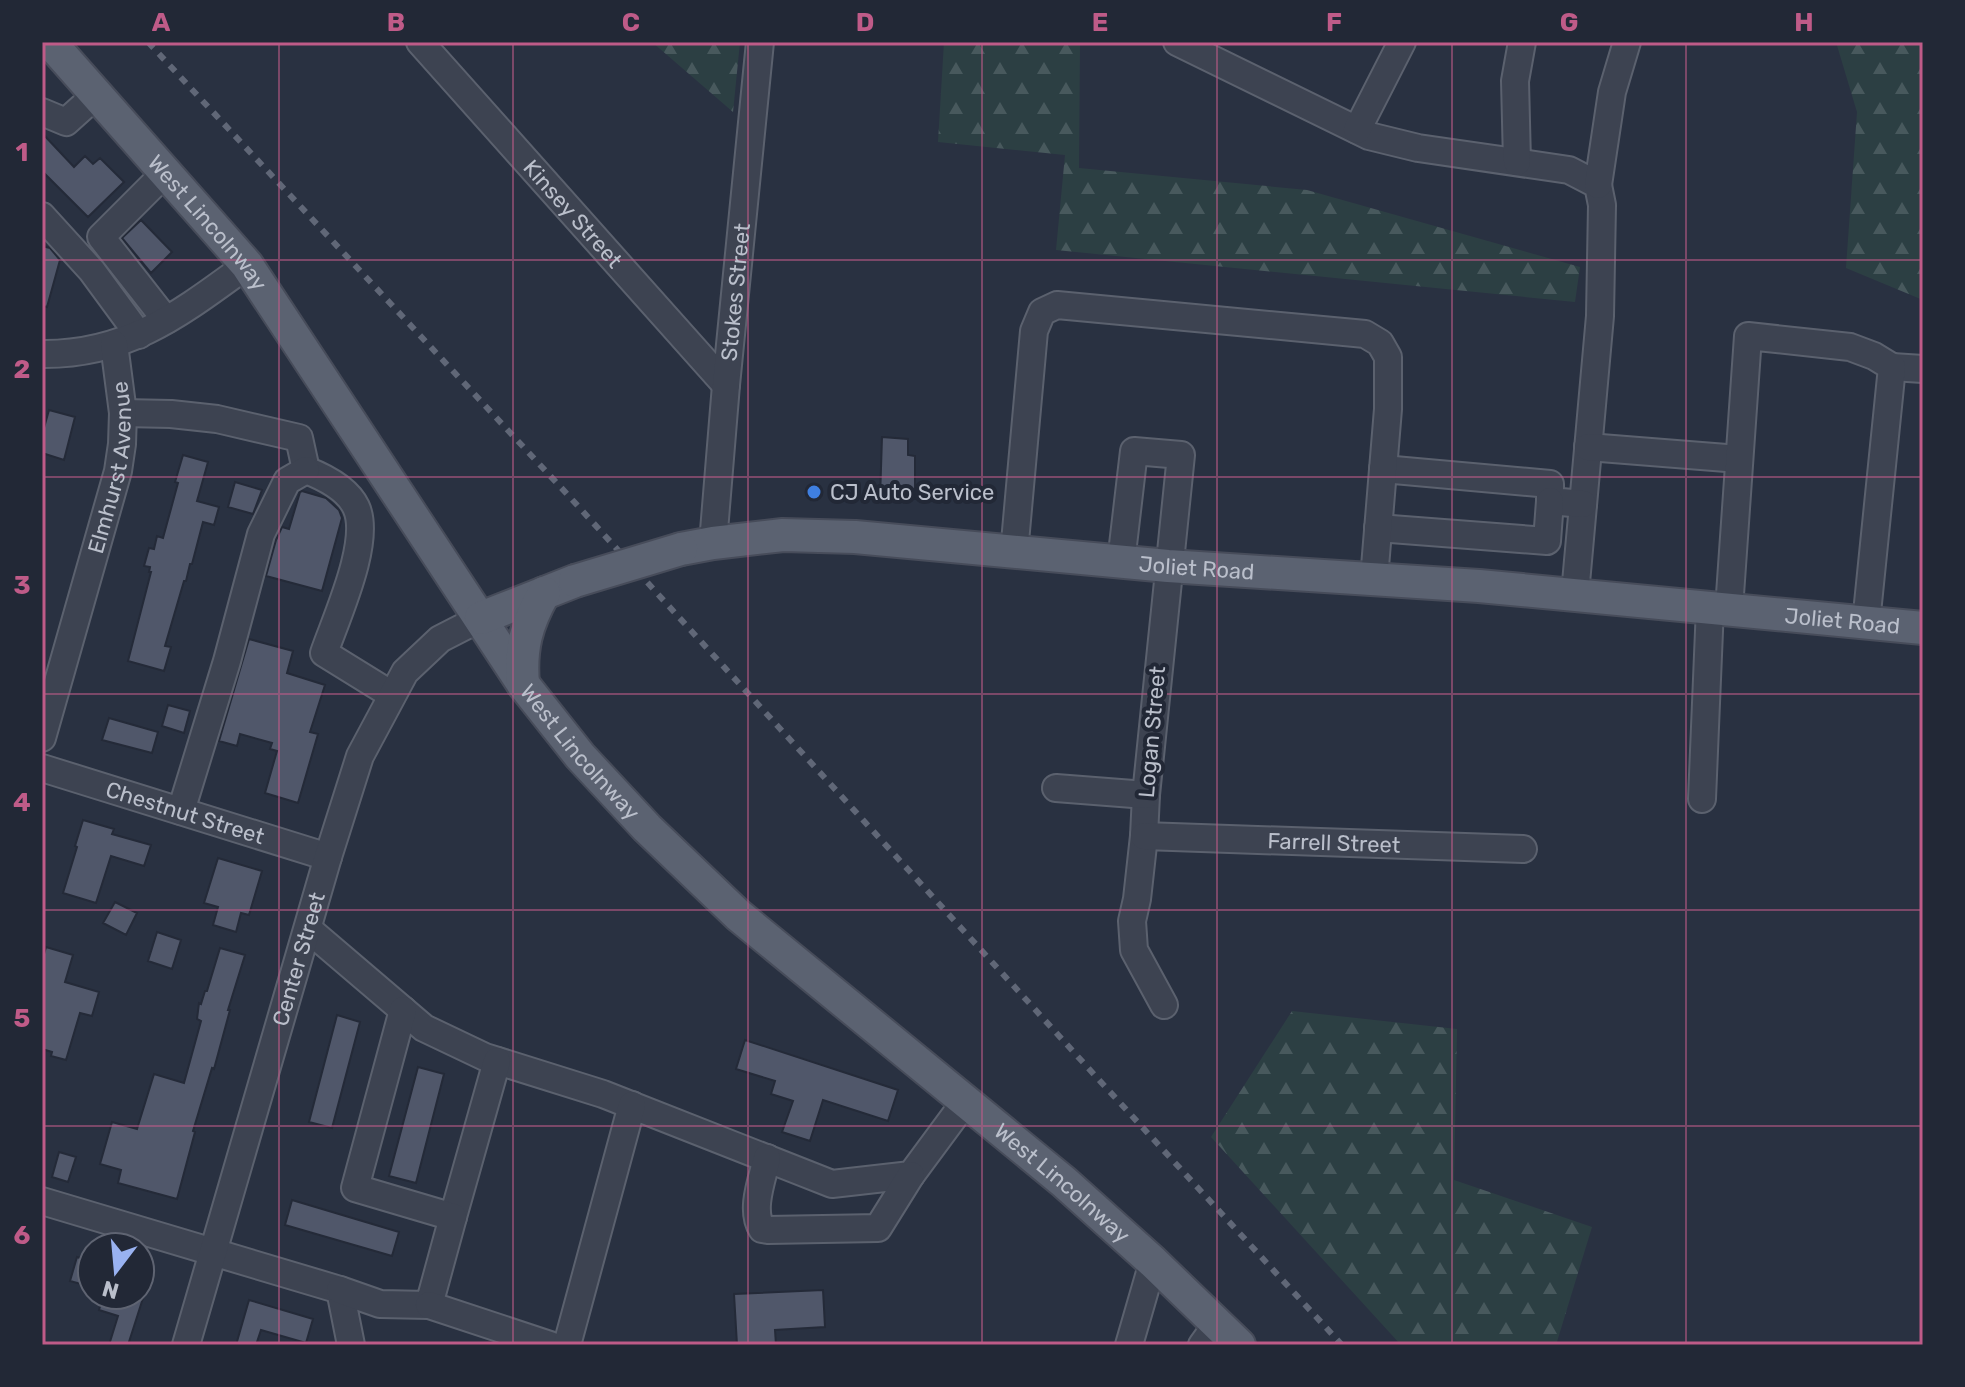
<svg xmlns="http://www.w3.org/2000/svg" width="1965" height="1387" viewBox="0 0 1965 1387" font-family="Rubik,sans-serif">
<defs>
<pattern id="forest-firs" width="22" height="20" patternUnits="userSpaceOnUse" patternTransform="scale(2)"><rect width="22" height="20" fill="#2c3f43"/><path d="M5 1l3.5 6h-7zM16 11l3.5 6h-7z" fill="#48595d"/></pattern>
</defs>
<rect width="100%" height="100%" fill="#293141"/>
<!-- forest -->
<path fill="url(#forest-firs)" d="M 652,42 L 740,42 L 733,112 Z
M 944,42 L 1080,42 L 1079,168 L 1307,190 L 1580,267 L 1575,302 L 1056,250 L 1065,155 L 938,142 Z
M 1836,42 L 1923,42 L 1923,300 L 1846,268 L 1857,112 Z
M 1292,1011 L 1457,1029 L 1454,1180 L 1592,1227 L 1556,1345 L 1401,1345 L 1211,1137 Z"/>
<!-- building -->
<path fill="#50576a" stroke="#242a38" stroke-width="2" d="M 42,133 L 74,167 L 85,156 L 93,164 L 100,158 L 124,182 L 88,217 L 42,171 Z
M 141,220 L 172,252 L 151,273 L 122,238 Z
M 42,246 L 50,248 L 60,260 L 47,307 L 42,306 Z
M 49,410 L 75,417 L 64,460 L 42,453 L 42,435 Z
M 882,437 L 908,439 L 908,455 L 915,456 L 915,499 L 880,499 Z
M 183,455 L 208,462 L 197,501 L 219,507 L 214,525 L 203,522 L 192,564 L 190,564 L 186,581 L 184,581 L 165,646 L 171,647 L 164,671 L 128,661 L 151,572 L 149,572 L 150,567 L 144,566 L 149,548 L 154,549 L 157,536 L 163,538 L 178,483 L 175,482 Z
M 235,482 L 262,490 L 253,514 L 228,507 Z
M 302,491 L 326,498 L 339,510 L 342,518 L 322,591 L 266,576 L 276,540 L 282,527 L 289,529 L 300,492 Z
M 249,639 L 293,651 L 287,673 L 325,685 L 310,732 L 318,734 L 298,803 L 265,793 L 277,751 L 270,749 L 272,743 L 240,734 L 237,746 L 219,741 Z
M 168,705 L 190,711 L 184,733 L 162,726 Z
M 109,718 L 158,732 L 152,753 L 102,740 Z
M 83,820 L 114,829 L 112,834 L 151,845 L 144,866 L 111,856 L 96,903 L 63,893 L 77,847 L 75,846 Z
M 218,858 L 262,871 L 249,915 L 241,913 L 236,932 L 213,925 L 218,907 L 204,903 Z
M 115,902 L 137,913 L 126,935 L 103,923 Z
M 157,932 L 181,940 L 172,969 L 148,961 Z
M 46,947 L 73,955 L 65,982 L 99,992 L 92,1016 L 80,1013 L 66,1060 L 51,1056 L 52,1052 L 42,1049 L 42,961 Z
M 220,948 L 245,955 L 228,1010 L 230,1010 L 214,1069 L 212,1068 L 193,1131 L 195,1132 L 177,1199 L 118,1183 L 121,1170 L 100,1164 L 112,1122 L 137,1129 L 154,1074 L 184,1083 L 201,1021 L 197,1019 L 199,1003 L 201,1004 L 205,991 L 207,991 Z
M 337,1015 L 360,1022 L 332,1128 L 309,1122 Z
M 745,1040 L 898,1090 L 888,1121 L 823,1100 L 810,1141 L 782,1132 L 793,1101 L 771,1094 L 775,1081 L 736,1069 Z
M 418,1067 L 444,1074 L 416,1183 L 389,1176 Z
M 59,1152 L 76,1157 L 68,1182 L 52,1177 Z
M 292,1200 L 399,1232 L 392,1256 L 285,1225 Z
M 77,1257 L 92,1262 L 92,1287 L 70,1281 Z
M 823,1290 L 825,1327 L 775,1330 L 776,1345 L 737,1345 L 734,1294 Z
M 103,1295 L 144,1295 L 128,1345 L 109,1345 L 118,1316 L 99,1310 Z
M 249,1300 L 313,1319 L 306,1343 L 261,1330 L 256,1345 L 236,1345 Z"/>
<g fill="none" stroke-linecap="round" stroke-linejoin="round">
<!-- minor casing -->
<g stroke="#5b616e" stroke-width="30">
<g id="minor">
<path id="s1" d="M 420,42 L 726,385"/>
<path d="M 1177,42 L 1369,136 L 1418,148 L 1569,170 L 1598,185 L 1602,205 L 1600,316 L 1575,594"/>
<path d="M 42,112 L 66,122 L 96,95"/>
<path d="M 1357,130 L 1402,42"/>
<path d="M 1517,162 L 1515,81 L 1522,42"/>
<path d="M 165,173 L 101,237 L 166,320"/>
<path d="M 1598,185 L 1612,92 L 1627,42"/>
<path d="M 42,216 L 92,271 L 139,335"/>
<path d="M 42,354 C 128,355 181,313 247,265"/>
<path d="M 1892,367 L 1923,369"/>
<path d="M 123,413 L 171,414 L 217,419 L 299,438 L 306,470 C 324,477 347,488 356,507 C 372,541 336,618 324,653 L 392,695"/>
<path d="M 1588,447 L 1739,459"/>
<path d="M 1383,469 L 1550,484 L 1550,501 L 1583,504"/>
<path d="M 1378,528 L 1547,541 L 1550,501"/>
<path id="s2" d="M 713,543 L 726,385 L 760,42"/>
<path d="M 1014,553 L 1034,331 L 1042,312 L 1057,305 L 1365,334 L 1380,343 L 1388,357 L 1388,409 L 1374,579"/>
<path d="M 1121,562 L 1134,451 L 1181,455 L 1146,795 L 1144,836 L 1137,899 L 1132,921 L 1134,950 L 1164,1005"/>
<path d="M 1729,609 L 1748,336 L 1850,347 L 1874,356 L 1892,367 L 1866,623"/>
<path id="s3" d="M 42,738 L 118,471 L 122,444 L 123,413 L 114,344"/>
<path id="s4" d="M 42,768 L 328,857"/>
<path d="M 1056,788 L 1146,795"/>
<path d="M 1702,799 L 1710,607"/>
<path d="M 181,811 L 227,661 L 261,534 L 287,481 L 306,470"/>
<path id="s5" d="M 1144,836 L 1523,849"/>
<path d="M 308,929 L 424,1028 L 485,1057 L 603,1094 L 832,1184 L 911,1175 L 965,1102"/>
<path d="M 767,1158 C 762,1180 750,1210 762,1229 L 768,1230 L 878,1228 L 911,1175"/>
<path d="M 42,1201 L 340,1290 L 351,1345"/>
<path d="M 453,1217 L 497,1061"/>
<path d="M 340,1290 L 380,1304 L 429,1305 L 453,1217 L 355,1188 L 403,1010"/>
<path d="M 429,1305 L 550,1345"/>
<path id="s6" d="M 186,1345 L 328,857 L 360,756 L 405,672 L 440,639 L 481,618"/>
<path d="M 567,1345 L 632,1105"/>
<path d="M 1129,1345 L 1153,1262"/>
<path d="M 1202,1345 L 1217,1324"/>
</g>
</g>
<!-- major casing -->
<g stroke="#474c5a" stroke-width="36">
<g id="major">
<path id="s7" d="M 50,42 L 247,265 L 523,684 L 580,756 L 647,828 L 738,915 L 1064,1182 L 1153,1262 L 1239,1345"/>
<path id="s8" d="M 681,549 L 713,543 L 783,535 L 855,537 L 1168,566 L 1479,586 L 1923,628"/>
<path d="M 481,618 L 575,581"/>
<path d="M 523,684 C 520,648 526,625 544,593"/>
</g>
</g>
<!-- minor -->
<use href="#minor" stroke="#3d4351" stroke-width="26"/>
<!-- major -->
<use href="#major" stroke="#5b6271" stroke-width="32"/>
<!-- rail -->
<path stroke="#606777" stroke-width="6" stroke-dasharray="8 8" stroke-linecap="butt" d="M 148,42 L 567,494 L 1100,1081 L 1342,1345"/>
<!-- major-bridge casing -->
<g stroke="#474c5a" stroke-width="36" stroke-linecap="butt">
<path id="major-bridge" d="M 575,581 L 681,549"/>
</g>
<!-- major-bridge -->
<use href="#major-bridge" stroke="#5b6271" stroke-width="32"/>
</g>
<!-- grid -->
<path fill="none" stroke="#bf5b88" stroke-width="2" stroke-opacity="0.55" d="M 279,42 L 279,1345M 513,42 L 513,1345M 748,42 L 748,1345M 982,42 L 982,1345M 1217,42 L 1217,1345M 1452,42 L 1452,1345M 1686,42 L 1686,1345M 42,260 L 1923,260M 42,477 L 1923,477M 42,694 L 1923,694M 42,910 L 1923,910M 42,1126 L 1923,1126"/>
<!-- markers -->
<circle fill="#3f7fe0" stroke="#222836" stroke-width="3" cx="814" cy="492" r="8"/>
<g text-anchor="middle" dominant-baseline="central" stroke-width="8" stroke-linejoin="round" paint-order="stroke">
<!-- street labels -->
<g font-size="22" fill="#babfcb" stroke="#222836">
<text stroke="none"><textPath href="#s1" startOffset="230">Kinsey Street</textPath></text>
<text stroke="none"><textPath href="#s7" startOffset="240">West Lincolnway</textPath></text>
<text stroke="none"><textPath href="#s2" startOffset="252">Stokes Street</textPath></text>
<text stroke="none"><textPath href="#s3" startOffset="280">Elmhurst Avenue</textPath></text>
<text stroke="none"><textPath href="#s8" startOffset="518">Joliet Road</textPath></text>
<text stroke="none"><textPath href="#s8" startOffset="1166">Joliet Road</textPath></text>
<text transform="translate(1152 732) rotate(-85)">Logan Street</text>
<text stroke="none"><textPath href="#s7" startOffset="888">West Lincolnway</textPath></text>
<text stroke="none"><textPath href="#s4" startOffset="150">Chestnut Street</textPath></text>
<text stroke="none"><textPath href="#s5" startOffset="190">Farrell Street</textPath></text>
<text stroke="none"><textPath href="#s6" startOffset="402">Center Street</textPath></text>
<text stroke="none"><textPath href="#s7" startOffset="1536">West Lincolnway</textPath></text>
</g>
<!-- poi labels -->
<g font-size="22" fill="#babfcb" stroke="#222836" text-anchor="start">
<text x="830" y="492">CJ Auto Service</text>
</g>
</g>
<!-- border -->
<rect width="1965" height="1387" fill="none" stroke="#222836" stroke-width="88"/>
<!-- north arrow -->
<g transform="translate(116 1271) rotate(196)"><circle r="38" fill="#222836" stroke="#5f6472" stroke-width="2"/>
<path d="M0-6L14 30L0 20L-14 30Z" fill="#99b2f1"/>
<text y="-12" font-size="22" font-weight="bold" text-anchor="middle" fill="#babfcb">N</text>
</g>
<rect x="44" y="44" width="1877" height="1299" fill="none" stroke="#bf5b88" stroke-width="3"/>
<g font-size="26" text-anchor="middle" font-weight="bold" fill="#bf5b88">
<text x="161" y="31">A</text>
<text x="396" y="31">B</text>
<text x="631" y="31">C</text>
<text x="865" y="31">D</text>
<text x="1100" y="31">E</text>
<text x="1334" y="31">F</text>
<text x="1569" y="31">G</text>
<text x="1804" y="31">H</text>
<text x="22" y="161">1</text>
<text x="22" y="378">2</text>
<text x="22" y="594">3</text>
<text x="22" y="811">4</text>
<text x="22" y="1027">5</text>
<text x="22" y="1244">6</text>
</g>
</svg>
